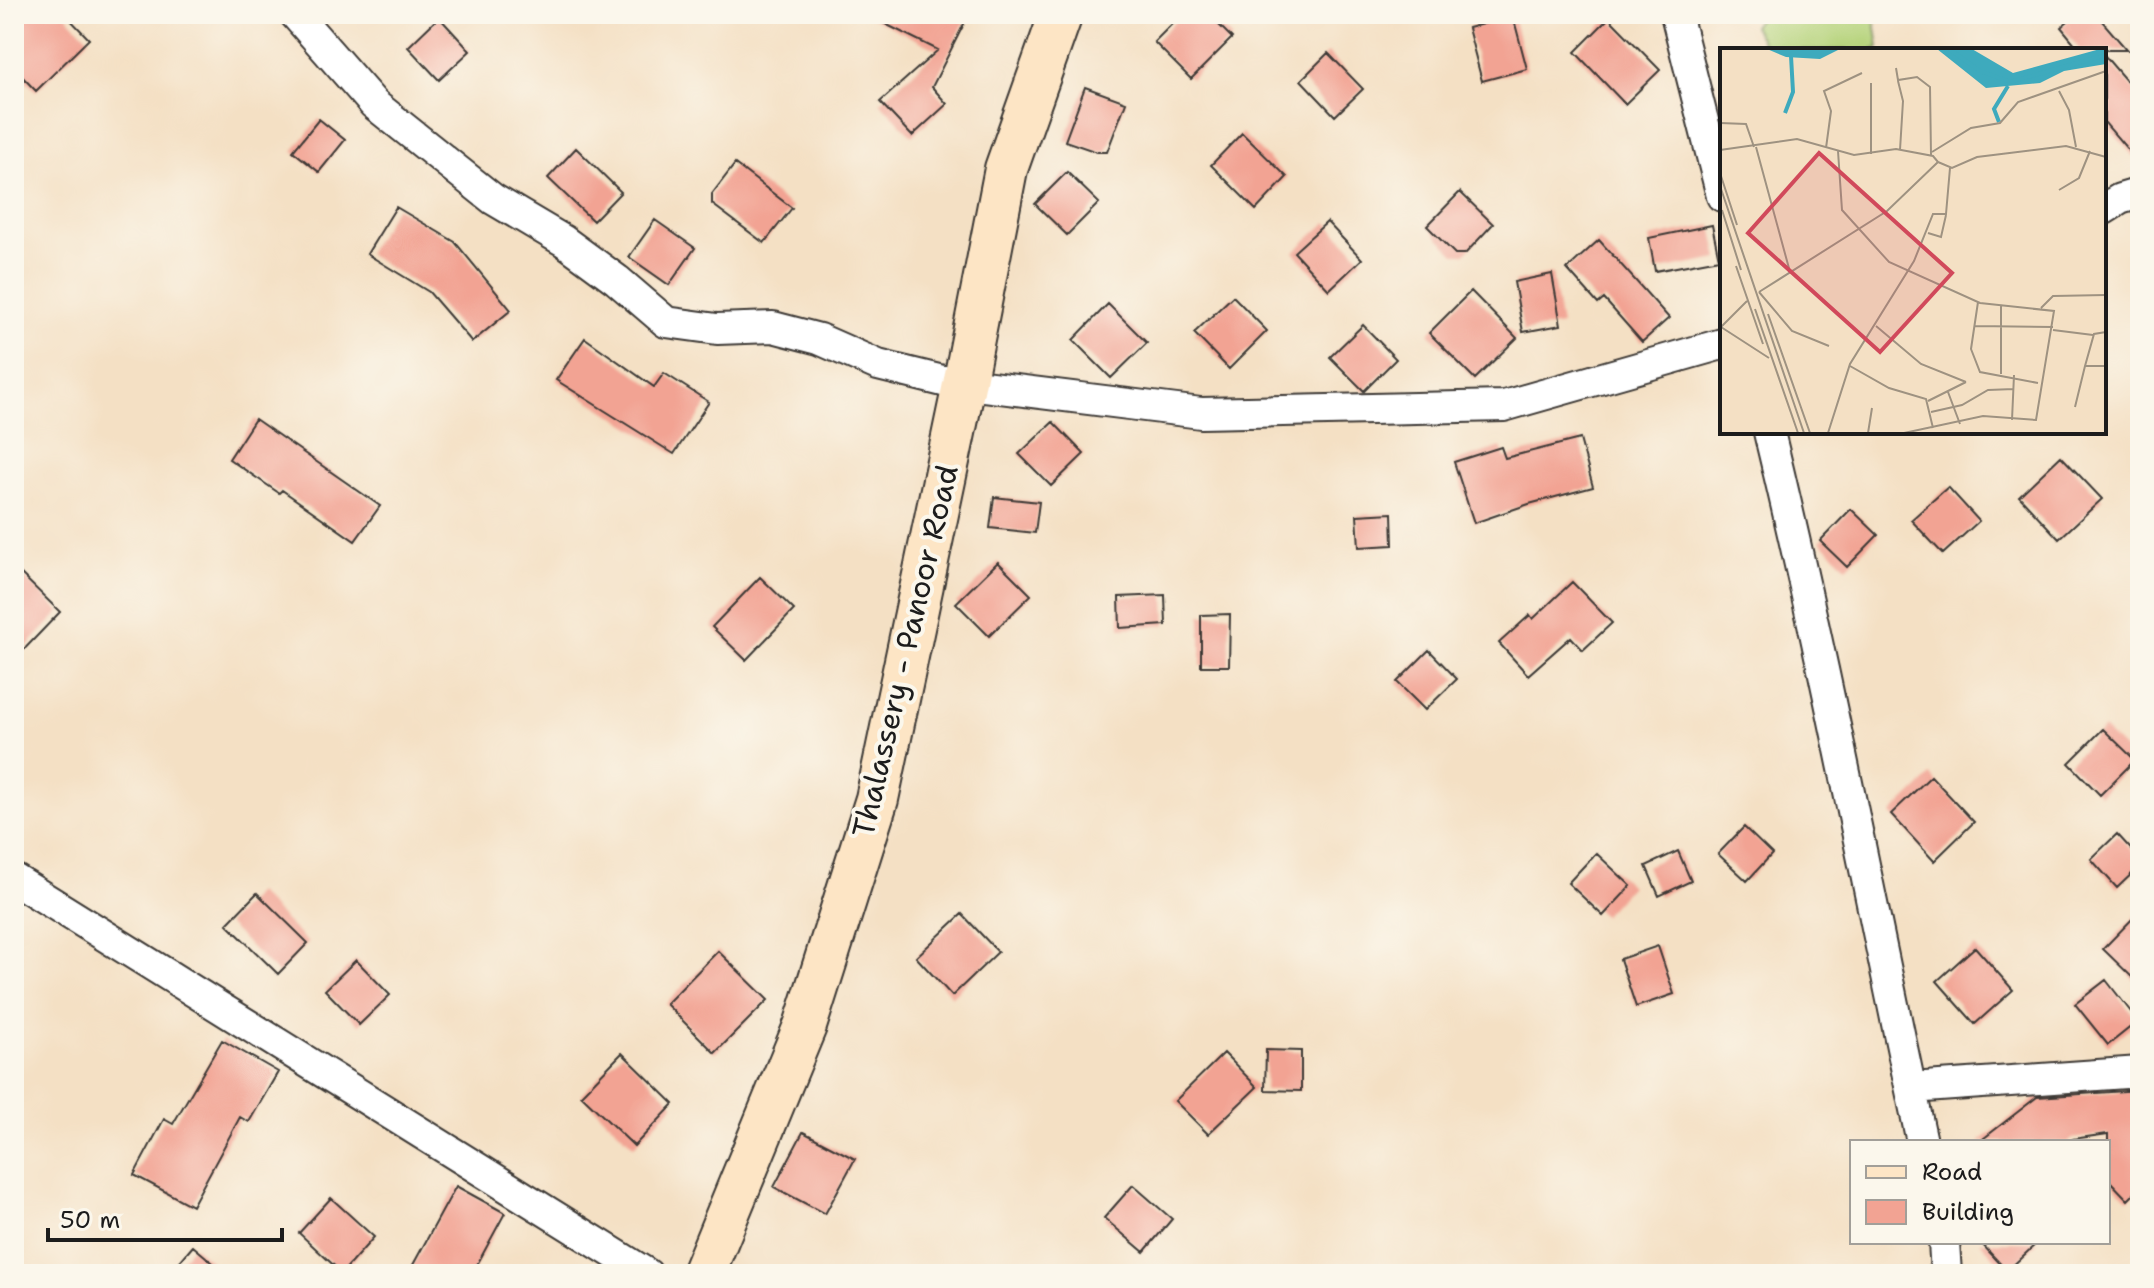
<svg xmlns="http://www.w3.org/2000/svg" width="2154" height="1288" viewBox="0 0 2154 1288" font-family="'Shantell Sans',sans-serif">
<rect width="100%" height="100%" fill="#fbf7ec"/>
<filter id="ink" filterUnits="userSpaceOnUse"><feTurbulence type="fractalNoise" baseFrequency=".0125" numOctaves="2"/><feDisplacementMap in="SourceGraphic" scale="16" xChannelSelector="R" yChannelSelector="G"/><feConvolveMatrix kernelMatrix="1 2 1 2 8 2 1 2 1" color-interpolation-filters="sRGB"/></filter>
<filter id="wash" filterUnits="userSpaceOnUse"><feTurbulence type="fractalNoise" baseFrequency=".006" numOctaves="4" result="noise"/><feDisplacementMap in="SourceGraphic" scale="32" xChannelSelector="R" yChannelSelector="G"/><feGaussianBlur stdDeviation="1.8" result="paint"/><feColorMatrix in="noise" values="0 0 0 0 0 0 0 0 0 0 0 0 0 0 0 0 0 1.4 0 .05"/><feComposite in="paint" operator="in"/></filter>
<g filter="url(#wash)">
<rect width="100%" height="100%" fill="#f4e0c4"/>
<!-- green -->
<path fill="#b5d37a" stroke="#68784b" stroke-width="2" d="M 1762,14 L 1874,14 L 1879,48 L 1871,50 L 1767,50 L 1753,26 Z"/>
<g id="blocks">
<!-- building -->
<path fill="#f2a393" d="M 14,14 L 65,14 L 89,39 L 36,91 L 14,68 Z
M 865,14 L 969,14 L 932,87 L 947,104 L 912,136 L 880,102 L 938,50 Z
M 1182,14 L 1208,14 L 1232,38 L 1191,79 L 1154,42 Z
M 2076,14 L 2096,14 L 2127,50 L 2080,50 L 2061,27 Z
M 1513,16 L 1527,69 L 1482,81 L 1468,28 Z
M 439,17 L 470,51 L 439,80 L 408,47 Z
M 1609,18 L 1660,70 L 1625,104 L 1575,52 Z
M 1328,53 L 1363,89 L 1335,116 L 1301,80 Z
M 2104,55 L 2140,97 L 2140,164 L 2104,122 Z
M 1085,87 L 1126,102 L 1107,152 L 1097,152 L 1065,141 Z
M 319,119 L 345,140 L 319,172 L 293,151 Z
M 1242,133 L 1287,177 L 1256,210 L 1211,165 Z
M 576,148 L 621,192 L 593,221 L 548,178 Z
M 735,164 L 792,208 L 764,243 L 712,204 L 712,194 Z
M 1067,172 L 1099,203 L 1067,235 L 1035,204 Z
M 1460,192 L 1493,224 L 1465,254 L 1455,254 L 1427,226 Z
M 396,207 L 455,242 L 511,310 L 472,342 L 429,292 L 367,254 Z
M 655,220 L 695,248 L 669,285 L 629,257 Z
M 1327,222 L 1362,259 L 1329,290 L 1294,252 Z
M 1712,225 L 1719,259 L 1655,271 L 1649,238 Z
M 1599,240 L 1669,318 L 1642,342 L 1604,299 L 1598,304 L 1567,269 Z
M 1552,274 L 1561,325 L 1523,332 L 1514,282 Z
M 1471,291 L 1517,338 L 1475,379 L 1429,333 Z
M 1233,296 L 1267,331 L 1229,369 L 1194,333 Z
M 1108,304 L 1147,343 L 1111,378 L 1073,340 Z
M 1363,325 L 1396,359 L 1364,391 L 1330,357 Z
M 585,338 L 654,387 L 664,373 L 709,402 L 674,454 L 556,380 Z
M 255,419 L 380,506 L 355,541 L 282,490 L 279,493 L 229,459 Z
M 1053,422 L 1084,454 L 1051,486 L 1019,454 Z
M 1580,439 L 1593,487 L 1529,504 L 1474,523 L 1454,462 L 1501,447 L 1505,458 Z
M 2061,456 L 2102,499 L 2059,539 L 2019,496 Z
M 1948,487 L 1979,521 L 1943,554 L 1911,520 Z
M 994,497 L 1039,502 L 1035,533 L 990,528 Z
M 1851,509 L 1878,535 L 1847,567 L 1820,541 Z
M 1392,513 L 1393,545 L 1359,547 L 1357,515 Z
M 998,562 L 1031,595 L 989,636 L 956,603 Z
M 14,567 L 60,612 L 14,660 Z
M 760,577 L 794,610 L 746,660 L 712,627 Z
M 1572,582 L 1612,623 L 1583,650 L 1571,637 L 1528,675 L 1499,643 L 1530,615 L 1533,619 Z
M 1165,595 L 1166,625 L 1120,628 L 1119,597 Z
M 1230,614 L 1229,666 L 1201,666 L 1201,615 Z
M 1429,650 L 1457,679 L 1425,710 L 1397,682 Z
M 2103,729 L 2135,760 L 2100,795 L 2069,763 Z
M 1931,776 L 1974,822 L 1934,861 L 1891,814 Z
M 1744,827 L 1772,854 L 1747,881 L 1718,854 Z
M 2117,834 L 2140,859 L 2140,866 L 2117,888 L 2091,859 Z
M 1678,851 L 1691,881 L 1659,896 L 1646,866 Z
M 1596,853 L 1631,886 L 1603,916 L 1568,883 Z
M 257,893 L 308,943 L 278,974 L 227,924 Z
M 2140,911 L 2140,985 L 2103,949 Z
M 962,914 L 998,952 L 952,996 L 916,957 Z
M 1658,946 L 1674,994 L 1636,1007 L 1620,959 Z
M 1975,947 L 2013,990 L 1975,1024 L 1937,981 Z
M 718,951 L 768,1000 L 715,1053 L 666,1004 Z
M 356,960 L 390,995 L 359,1025 L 325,990 Z
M 2106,980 L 2138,1021 L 2108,1045 L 2075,1004 Z
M 222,1040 L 278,1072 L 249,1122 L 240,1117 L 192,1206 L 134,1175 L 164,1119 L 173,1124 Z
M 1266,1050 L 1301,1051 L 1301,1091 L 1265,1090 Z
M 622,1053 L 674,1104 L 634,1146 L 581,1095 Z
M 1224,1053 L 1257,1087 L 1208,1134 L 1175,1101 Z
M 2140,1090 L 2140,1188 L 2128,1200 L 2108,1179 L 2108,1134 L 2073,1139 L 2069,1142 L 1979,1142 L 2037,1097 Z
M 803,1132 L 855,1159 L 825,1214 L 774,1187 Z
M 1133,1185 L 1172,1219 L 1144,1252 L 1104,1218 Z
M 456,1186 L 505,1213 L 472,1274 L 408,1274 Z
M 331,1198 L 374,1237 L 342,1273 L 299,1233 Z
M 1980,1242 L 2038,1242 L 2007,1271 Z
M 193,1246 L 226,1274 L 169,1274 Z"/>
</g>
</g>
<g filter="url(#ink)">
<use href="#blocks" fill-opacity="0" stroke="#3c3935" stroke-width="2"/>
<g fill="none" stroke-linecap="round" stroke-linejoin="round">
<!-- street casing -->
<g stroke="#3c3935" stroke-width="34">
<path id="street" d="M 295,14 L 374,104 L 493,199 L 564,241 L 617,280 L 666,322 L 717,329 L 773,327 L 819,339 L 878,365 L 943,381 L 1201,413 L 1504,406 L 1722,344
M 1676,14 L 1722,196
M 2104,209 L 2120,199 L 2140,193
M 1769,432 C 1826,667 1871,905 1922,1142
M 14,879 L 647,1274
M 1911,1088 L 2140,1072
M 1944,1242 L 1946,1274"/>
</g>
<!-- secondary casing -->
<g stroke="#3c3935" stroke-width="46">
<path id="secondary" d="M 703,1274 L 805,1026 L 877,799 L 964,385 L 1006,169 L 1061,14"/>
</g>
<!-- street -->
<use href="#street" stroke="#fff" stroke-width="30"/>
<!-- secondary -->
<use href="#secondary" stroke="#fde5c5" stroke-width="42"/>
</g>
</g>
<g text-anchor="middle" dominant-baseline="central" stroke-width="8" stroke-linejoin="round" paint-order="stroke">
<!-- street labels -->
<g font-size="30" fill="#1c1c1c" stroke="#fbf7ec">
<text transform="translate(905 651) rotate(-77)">Thalassery - Panoor Road</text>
</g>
</g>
<!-- overview -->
<g transform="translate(1720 48)">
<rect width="386" height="386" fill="#f4e0c4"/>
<path d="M 47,1 L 120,1 L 100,11 L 66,9 ZM 217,1 L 252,1 L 293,25 L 380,1 L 386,1 L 386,16 L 344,23 L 320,35 L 266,40 Z" fill="#3eaabd"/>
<path fill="none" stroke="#3eaabd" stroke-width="4" d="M 78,1 L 103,1M 229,1 L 260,23 L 290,34 L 386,7M 65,65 L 73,44 L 71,8M 279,74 L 274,61 L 288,38"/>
<path fill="none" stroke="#9e9281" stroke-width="2" d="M 176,20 L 178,32 L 197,29 L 210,39 L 211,107M 178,33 L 183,53 L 180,102M 339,43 L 349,62 L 356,99M 0,75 L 26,76 L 34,99M 36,99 L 70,224M 106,100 L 111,63 L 104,43 L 142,25M 0,102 L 77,91 L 134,107 L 176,101 L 213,108 L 218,114M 118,103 L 122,162 L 169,214 L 260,255 L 334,263 L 316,372 L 263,368 L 184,385M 212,104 L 251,80 L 280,75 L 298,54 L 386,23M 151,106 L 151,35M 0,125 L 17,177M 0,138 L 84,385M 339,142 L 359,130 L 370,103M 2,162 L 21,222M 208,185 L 221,189 L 226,167M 16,218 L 43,296M 39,244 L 72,283 L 109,298M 39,244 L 167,163 L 218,114 L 232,120 L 257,109 L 346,98 L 386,109M 258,254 L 251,301 L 260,324 L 318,335M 281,258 L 281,326M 321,260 L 333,248 L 386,247M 35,261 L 78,385M 48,266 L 90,385M 156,278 L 201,316 L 246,334M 254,278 L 333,279M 1,279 L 49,310M 0,280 L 27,253M 333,282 L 373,287M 130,318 L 169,340 L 206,351 L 213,380M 365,318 L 374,286 L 386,284M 228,344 L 240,376M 208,353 L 246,334M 355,359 L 365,318 L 386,318M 211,364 L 242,357 L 268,342 L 294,341M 292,372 L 294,327M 108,385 L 130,316 L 194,213 L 213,166 L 226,166 L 230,120M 148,385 L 152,360"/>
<path fill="#d1495b" fill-opacity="0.15" stroke="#d1495b" stroke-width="4" d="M 99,105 L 232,225 L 160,304 L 28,185 Z"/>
<rect width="386" height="386" fill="none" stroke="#1c1c1c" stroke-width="4"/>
</g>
<!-- margin -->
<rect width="2154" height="1288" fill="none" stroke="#fbf7ec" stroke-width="48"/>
<!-- legend -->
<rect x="1850" y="1140" width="260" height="104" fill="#fbf7ec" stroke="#a29f99" stroke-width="2"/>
<rect x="1866" y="1166" width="40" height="12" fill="#fde5c5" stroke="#a29f99" stroke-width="2"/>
<text x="1922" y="1180" font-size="24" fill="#1c1c1c">Road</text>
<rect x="1866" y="1200" width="40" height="24" fill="#f2a393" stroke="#a29f99" stroke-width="2"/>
<text x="1922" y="1220" font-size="24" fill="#1c1c1c">Building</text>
<!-- scale -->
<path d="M48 1228v12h234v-12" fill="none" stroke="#1c1c1c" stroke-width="4"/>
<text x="60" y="1228" font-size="24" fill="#1c1c1c" stroke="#fbf7ec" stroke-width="6" paint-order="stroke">50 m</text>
</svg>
